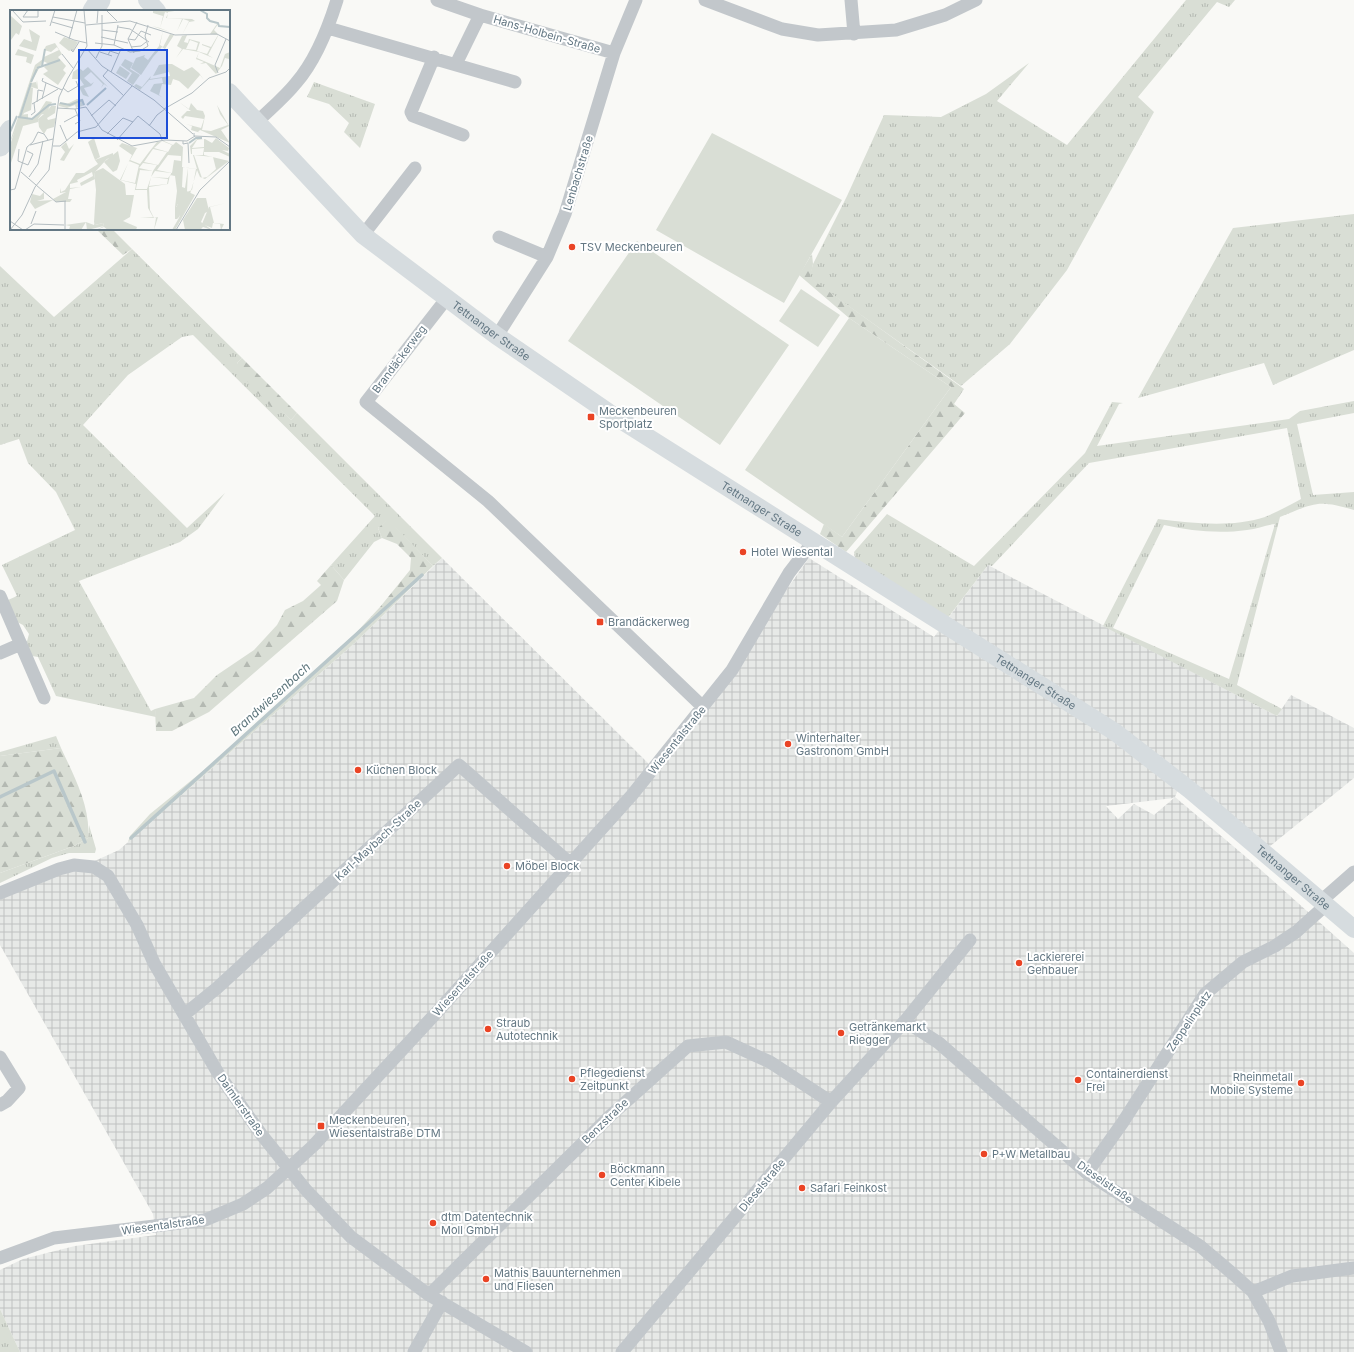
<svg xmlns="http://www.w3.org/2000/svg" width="1354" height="1352" viewBox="0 0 1354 1352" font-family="Inter,sans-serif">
<defs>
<pattern id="industrial-grid" width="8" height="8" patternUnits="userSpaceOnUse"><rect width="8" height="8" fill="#e7e9e7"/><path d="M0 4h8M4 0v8" fill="none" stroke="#bfc2c1"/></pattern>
<pattern id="grass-tufts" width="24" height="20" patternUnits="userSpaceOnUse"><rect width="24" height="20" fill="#d9ded5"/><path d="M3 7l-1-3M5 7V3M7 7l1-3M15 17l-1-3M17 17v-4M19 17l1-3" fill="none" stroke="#b4b9b2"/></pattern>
<pattern id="forest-firs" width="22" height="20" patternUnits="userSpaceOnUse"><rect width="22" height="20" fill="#d9ded5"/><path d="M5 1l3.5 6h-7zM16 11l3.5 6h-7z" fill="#b4b9b2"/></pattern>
</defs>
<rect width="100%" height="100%" fill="#f9f9f6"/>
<!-- industrial -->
<path fill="url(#industrial-grid)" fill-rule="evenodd" d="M 442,558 L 657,772 L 809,558 L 934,637 L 988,565 L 1277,716 L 1291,695 L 1354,728 L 1354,778 L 1268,848 L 1183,778 L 1175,797 L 1252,862 L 1354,953 L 1354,1352 L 20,1352 L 0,1309 L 0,1270 L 23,1259 L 75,1246 L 156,1235 L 153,1214 L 0,945 L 0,898 L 88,864 L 119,850 L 357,641 ZM 1174,798 L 1154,815 L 1134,804 L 1118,819 L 1106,806 Z"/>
<!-- grass -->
<path fill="url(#grass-tufts)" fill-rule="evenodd" d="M 1186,0 L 1235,0 L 1229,7 L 1217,2 L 1138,97 L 1154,112 L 1067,270 L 1010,344 L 961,386 L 809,278 L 813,264 L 847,196 L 884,115 L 941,117 L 986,94 L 1029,63 L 997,101 L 1067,145 Z
M 314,82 L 375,104 L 360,148 L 344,132 L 349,123 L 329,104 L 307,97 Z
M 1354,214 L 1354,350 L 1273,385 L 1264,363 L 1138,398 L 1233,228 Z
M 132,249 L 242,358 L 237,363 L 291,420 L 297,413 L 442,558 L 433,566 L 388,520 L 378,528 L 382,538 L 374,542 L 344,580 L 331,565 L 375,516 L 193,335 L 182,337 L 128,375 L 83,425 L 187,528 L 225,493 L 198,529 L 180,542 L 79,581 L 151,711 L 155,709 L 156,717 L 56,696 L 38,657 L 32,656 L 26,645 L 29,634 L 23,625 L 17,622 L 8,600 L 17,596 L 2,565 L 75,530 L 56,492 L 28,463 L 19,439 L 0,445 L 0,266 L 54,317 Z
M 1354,401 L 1354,413 L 1297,424 L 1313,495 L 1354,492 L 1354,510 C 1317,499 1315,503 1280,517 L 1237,685 L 1282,709 L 1277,716 L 1103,626 L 1158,519 C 1193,523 1230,528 1265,517 C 1277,512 1290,505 1301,499 L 1287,428 L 1089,463 L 992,566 L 988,565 L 947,619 L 855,558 L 854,552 L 887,514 L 974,566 L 1085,453 L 1112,402 L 1123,403 L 1119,404 L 1097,446 L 1289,419 L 1300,411 ZM 1275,524 L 1229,679 L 1113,628 L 1164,525 C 1191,531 1219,534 1247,530 C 1257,529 1266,525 1275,524 Z
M 353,636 L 357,641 L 128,842 L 130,836 L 150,814 L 247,735 L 327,662 Z
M 56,736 L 61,748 L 0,756 L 0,752 Z
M 89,825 L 96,849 L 95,853 L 69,853 L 52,858 L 0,883 L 0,873 L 74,846 L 88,838 Z
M 0,1309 L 20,1352 L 0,1352 Z"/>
<!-- forest -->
<path fill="url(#forest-firs)" d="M 96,229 L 112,229 L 132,249 L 123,255 Z
M 812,254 L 813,264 L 810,278 L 964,389 L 954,404 L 965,413 L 846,552 L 820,534 L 824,524 L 842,537 L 951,387 L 849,318 L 799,275 Z
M 242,358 L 297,413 L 291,420 L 281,410 L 275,411 L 249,384 L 237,363 Z
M 388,519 L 433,566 L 357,641 L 353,636 L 380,607 L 410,570 L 411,558 L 397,544 L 382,538 L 378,528 Z
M 331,565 L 344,580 L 337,601 L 209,712 L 172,731 L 156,731 L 155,709 L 194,698 L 217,675 L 254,650 L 277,625 L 285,610 L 303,601 L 321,585 L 317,581 Z
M 61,748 C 74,776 91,807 88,838 L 74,846 L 0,873 L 0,756 Z"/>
<!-- garden -->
<path fill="#d9ded5" d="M 712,133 L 842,200 L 784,303 L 656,230 Z
M 637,241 L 789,345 L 720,445 L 568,341 Z
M 801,289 L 840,315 L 818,347 L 779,321 Z
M 849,318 L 951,387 L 842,537 L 745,470 Z"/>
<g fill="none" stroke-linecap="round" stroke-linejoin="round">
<!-- stream -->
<path stroke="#b9c7ca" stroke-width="3.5" d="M 0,797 L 54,771 L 85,842
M 131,838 L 422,575"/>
<!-- street -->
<path stroke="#c2c7cb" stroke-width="13" d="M 437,0 L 480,15
M 705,0 L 782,29 L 818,35 L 896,30 L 945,15 L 976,0
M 851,0 L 854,34
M 328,28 L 515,82
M 434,57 L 411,112 L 413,116 L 463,135
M 456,64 L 480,15 L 614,53
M 256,123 C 269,110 284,98 296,83 C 316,60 328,29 337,0
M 363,235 L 415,168
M 499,237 L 547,257
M 447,298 L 366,402 L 488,501 L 703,707
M 497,336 L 547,257 L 565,214 L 614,53 L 636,0
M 0,596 L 44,698
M 0,653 L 21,644
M 0,893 L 59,869 L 74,865 L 94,867 L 108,876 L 137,925 L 154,963 L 218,1073 L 261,1134 L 306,1190 L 351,1237 L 429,1295 L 526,1352
M 1321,901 L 1354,872
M 185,1014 L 217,988 L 459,765 L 571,864
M 905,1021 L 970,940
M 0,1057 L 19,1088 L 7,1101 L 0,1105
M 1087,1173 L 1123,1122 L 1205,994 L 1243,962 L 1275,946 L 1296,932 L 1326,905
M 0,1258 L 54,1238 L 205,1220 L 243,1204 L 267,1188 L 313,1146 L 438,1011 L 632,795 L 732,670 L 789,573 L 812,543
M 1253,1292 L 1292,1276 L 1354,1268
M 429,1295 L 610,1116 L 688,1046 L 726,1042 L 770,1062 L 831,1102
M 414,1352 L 442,1302
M 622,1352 L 831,1102 L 905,1021 L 939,1043 L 1087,1173 L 1200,1246 L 1233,1274 L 1253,1292 L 1269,1321 L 1281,1352"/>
<!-- secondary -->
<g stroke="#d6dcdf" stroke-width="18">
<path d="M 147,0 L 157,11"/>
<path id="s1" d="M 229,92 L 363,235 L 497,336 L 608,412 L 1115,732 L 1190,790 L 1354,929"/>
</g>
<!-- primary -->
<path stroke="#d6dcdf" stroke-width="21" d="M 93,11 L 100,0
M 0,146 L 11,130"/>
</g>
<!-- markers -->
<g fill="#ea4425" stroke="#fff" stroke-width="1.5">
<circle cx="572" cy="247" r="4"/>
<rect x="587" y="413" width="8" height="8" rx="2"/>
<circle cx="743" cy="552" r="4"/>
<rect x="596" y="618" width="8" height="8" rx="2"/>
<circle cx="788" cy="744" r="4"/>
<circle cx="358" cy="770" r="4"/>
<circle cx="507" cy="866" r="4"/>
<circle cx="1019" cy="963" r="4"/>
<circle cx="488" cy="1029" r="4"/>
<circle cx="841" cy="1033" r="4"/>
<circle cx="572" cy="1079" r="4"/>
<circle cx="1078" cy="1080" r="4"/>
<circle cx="1301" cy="1083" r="4"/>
<rect x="317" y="1122" width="8" height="8" rx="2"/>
<circle cx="984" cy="1154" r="4"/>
<circle cx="602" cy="1175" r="4"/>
<circle cx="802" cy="1188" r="4"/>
<circle cx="433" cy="1223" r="4"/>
<circle cx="486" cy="1279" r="4"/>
</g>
<g text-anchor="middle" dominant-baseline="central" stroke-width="4" stroke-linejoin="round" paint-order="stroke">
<!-- street labels -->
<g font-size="11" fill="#637783" stroke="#fff">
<text transform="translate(547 34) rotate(16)">Hans-Holbein-Straße</text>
<text transform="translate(578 173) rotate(-73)">Lenbachstraße</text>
<text stroke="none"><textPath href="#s1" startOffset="356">Tettnanger Straße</textPath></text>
<text transform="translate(399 359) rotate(-53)">Brandäckerweg</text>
<text stroke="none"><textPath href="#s1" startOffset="680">Tettnanger Straße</textPath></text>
<text stroke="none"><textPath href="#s1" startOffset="1004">Tettnanger Straße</textPath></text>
<text transform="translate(677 740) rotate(-51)">Wiesentalstraße</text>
<text transform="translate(378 840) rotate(-43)">Karl-Maybach-Straße</text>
<text stroke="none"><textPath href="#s1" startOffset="1328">Tettnanger Straße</textPath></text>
<text transform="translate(463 983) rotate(-48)">Wiesentalstraße</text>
<text transform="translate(1189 1021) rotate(-56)">Zeppelinplatz</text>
<text transform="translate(241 1105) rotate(55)">Daimlerstraße</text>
<text transform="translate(605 1121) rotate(-44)">Benzstraße</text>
<text transform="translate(1105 1182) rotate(35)">Dieselstraße</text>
<text transform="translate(762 1185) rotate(-50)">Dieselstraße</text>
<text transform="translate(163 1225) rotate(-8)">Wiesentalstraße</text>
</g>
<!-- poi labels -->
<g font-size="11" fill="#637783" stroke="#fff" text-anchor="start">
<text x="580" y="247">TSV Meckenbeuren</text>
<text x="599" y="411">Meckenbeuren<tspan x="599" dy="13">Sportplatz</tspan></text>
<text x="751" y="552">Hotel Wiesental</text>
<text x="608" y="622">Brandäckerweg</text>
<text x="796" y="738">Winterhalter<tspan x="796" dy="13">Gastronom GmbH</tspan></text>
<text x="366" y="770">Küchen Block</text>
<text x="515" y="866">Möbel Block</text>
<text x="1027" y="957">Lackiererei<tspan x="1027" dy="13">Gehbauer</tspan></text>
<text x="496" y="1023">Straub<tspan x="496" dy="13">Autotechnik</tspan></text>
<text x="849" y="1027">Getränkemarkt<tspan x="849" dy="13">Riegger</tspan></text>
<text x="580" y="1073">Pflegedienst<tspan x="580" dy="13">Zeitpunkt</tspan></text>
<text x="1086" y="1074">Containerdienst<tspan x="1086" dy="13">Frei</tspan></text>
<text x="1293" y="1077" text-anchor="end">Rheinmetall<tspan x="1293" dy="13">Mobile Systeme</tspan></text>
<text x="329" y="1120">Meckenbeuren,<tspan x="329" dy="13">Wiesentalstraße DTM</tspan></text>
<text x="992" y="1154">P+W Metallbau</text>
<text x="610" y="1169">Böckmann<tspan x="610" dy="13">Center Kibele</tspan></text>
<text x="810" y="1188">Safari Feinkost</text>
<text x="441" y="1217">dtm Datentechnik<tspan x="441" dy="13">Moll GmbH</tspan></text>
<text x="494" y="1273">Mathis Bauunternehmen<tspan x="494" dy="13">und Fliesen</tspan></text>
</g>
<!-- water labels -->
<g font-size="12" font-style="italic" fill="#5e767c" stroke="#fff">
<text transform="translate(270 699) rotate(-42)">Brandwiesenbach</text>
</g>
</g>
<!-- overview -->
<g transform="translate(10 10)">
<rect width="220" height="220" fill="#f9f9f6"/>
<path d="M 143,0 L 171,0 L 158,2 L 157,8 L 182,9 L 185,11 L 179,12 L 172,25 L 179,11 L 173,9 L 167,21 L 172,9 L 156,8 L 158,3 L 155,2 L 150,18 L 160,22 L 142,16 L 150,18 L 153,6 L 143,3 ZM 198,11 L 208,14 L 204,20 L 207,23 L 208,26 L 198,45 L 203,48 L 189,42 L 187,48 L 210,58 L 215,44 L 220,42 L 219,49 L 215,48 L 212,56 L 206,64 L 196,53 L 190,54 L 189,57 L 190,54 L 194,52 L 186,49 L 189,42 L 173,39 L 166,48 L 172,39 L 167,36 L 172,26 L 177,25 L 174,32 L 178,33 L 179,29 L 190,32 L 187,41 L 197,44 L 200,38 L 192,35 L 192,34 L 201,37 L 208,25 L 200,24 L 194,34 L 200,24 L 207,14 ZM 180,30 L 188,33 L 186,40 L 176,39 ZM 19,19 L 30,26 L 26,41 L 9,36 L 14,29 L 22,32 ZM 153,21 L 150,35 L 153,37 L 160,24 L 164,25 L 155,39 L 152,37 L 143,47 L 131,65 L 121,58 L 126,48 L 135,45 L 134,47 L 138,50 L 149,36 ZM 8,39 L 24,45 L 21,54 L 16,52 L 17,47 L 5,45 ZM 157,54 L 162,54 L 174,61 L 182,57 L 189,63 L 194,70 L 190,65 L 178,79 L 169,71 L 163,69 L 161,75 L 152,74 L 149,85 L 152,87 L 140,81 L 144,74 L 153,73 L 152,68 L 139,70 L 130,80 L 124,76 L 126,74 L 132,77 L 141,66 L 140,69 L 160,66 L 159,62 L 143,66 L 149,55 ZM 78,57 L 98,77 L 94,74 L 91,78 L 93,74 L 81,62 L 74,68 L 81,74 L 84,72 L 81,76 L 74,78 L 79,87 L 73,85 L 69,77 L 74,75 L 70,69 L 62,69 L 63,62 L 69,58 L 73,61 ZM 18,76 L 23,78 L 21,100 L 14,103 L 0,132 ZM 36,91 L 42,92 L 38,100 L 41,96 L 46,96 L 45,103 L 37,108 L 38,110 L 46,108 L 44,117 L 37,119 L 34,124 L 29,117 L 28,109 L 34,104 L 27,105 ZM 169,92 L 179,99 L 181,93 L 187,100 L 193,101 L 195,106 L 192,120 L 201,121 L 218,115 L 210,104 L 207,95 L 219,116 L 211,120 L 220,133 L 190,120 L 188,122 L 194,124 L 181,120 L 182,116 L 176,114 L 191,118 L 194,109 L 175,106 L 173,109 L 171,107 L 177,101 L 181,101 ZM 206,128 L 219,138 L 218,141 L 212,140 L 220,144 L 220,147 L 209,142 L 194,142 L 194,145 L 219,151 L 195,169 L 190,167 L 187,160 L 180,184 L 168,181 L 168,194 L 166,197 L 170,206 L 167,209 L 165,209 L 165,197 L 167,181 L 165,166 L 160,165 L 158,174 L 139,177 L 140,200 L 144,208 L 148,207 L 144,220 L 146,208 L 130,207 L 143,207 L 138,198 L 137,180 L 125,180 L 124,185 L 126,174 L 110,170 L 122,145 L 109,136 L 112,133 L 139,142 L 147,132 L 154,131 L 163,135 L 166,132 L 173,137 L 172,157 L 187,159 L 183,145 L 193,145 L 194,138 L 182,139 L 182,144 L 181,144 L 180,136 L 187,129 L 195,129 L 202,133 ZM 194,129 L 194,137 L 182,138 L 187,130 ZM 152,131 L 162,135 L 158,142 L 144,138 ZM 127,138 L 139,142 L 130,154 L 120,150 ZM 143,139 L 157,142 L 148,155 L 134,152 ZM 158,145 L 171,146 L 171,151 L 164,150 L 162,163 L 147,160 ZM 184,145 L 203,147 L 206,159 L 197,167 L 192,168 ZM 119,151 L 129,155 L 125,173 L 111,170 ZM 133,153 L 147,155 L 143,161 L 129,158 ZM 173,157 L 178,158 L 175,178 L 172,177 ZM 178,158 L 186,159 L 182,180 L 177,182 ZM 130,160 L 143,161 L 137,179 L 126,179 ZM 145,161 L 161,163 L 161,164 L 158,168 L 141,167 ZM 141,167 L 158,169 L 157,174 L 139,176 ZM 56,132 L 59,139 L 64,134 L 54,151 L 50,150 L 55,142 L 51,137 ZM 103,143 L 103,147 L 97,149 L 84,163 L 85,169 L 71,176 L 70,173 L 83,166 L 82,162 L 67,170 L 68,172 L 60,174 L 60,178 L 71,177 L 60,179 L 58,189 L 62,189 L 60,192 L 46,192 L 43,189 L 56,182 L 50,183 L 50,178 L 51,182 L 55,180 L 66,163 L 74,163 L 88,154 L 85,150 ZM 34,182 L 34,189 L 27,191 L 43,190 L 25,199 L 20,192 L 22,184 L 30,186 ZM 216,193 L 200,197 L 204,213 L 214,214 L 211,220 L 210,214 L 203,213 L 202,218 L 192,214 L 199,197 ZM 76,212 L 84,215 L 84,212 L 85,215 L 93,213 L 94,216 L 77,220 Z" fill="#d9ded5" fill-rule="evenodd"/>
<path d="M 33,49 L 33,51 L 21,73 L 26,72 L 26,76 L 27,70 L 28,79 L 18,76 L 25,55 ZM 67,89 L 73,89 L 75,95 L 66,98 L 65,95 L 57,98 L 49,96 L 49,93 L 57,94 ZM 34,101 L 28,109 L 28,112 L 13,116 L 0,156 L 0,135 L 10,105 L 18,104 L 18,109 L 22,108 ZM 84,128 L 90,147 L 85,150 L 78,132 ZM 108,141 L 110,151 L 107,160 L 103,162 L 94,152 ZM 93,158 L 115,174 L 116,185 L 124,185 L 120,207 L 113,211 L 127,217 L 126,220 L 98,220 L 94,217 L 86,220 L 94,216 L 93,213 L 85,215 L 84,212 L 86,180 L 84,162 ZM 172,179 L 185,185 L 165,220 L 162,220 L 170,206 L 165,199 L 168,194 L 168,181 ZM 187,188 L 196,188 L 199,201 L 195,203 L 191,212 L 202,220 L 193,217 L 190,220 L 175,220 L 173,210 Z" fill="#d9ded5"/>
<path d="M 45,33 L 52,44 L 48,47 L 56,56 L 53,60 L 56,63 L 48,75 L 33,64 L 38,61 L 34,57 L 39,54 L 33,51 L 34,47 L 49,40 L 47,37 L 41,42 L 34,40 L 36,36 Z" fill="#d9ded5"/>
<path d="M 54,27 L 68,32 L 64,39 L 59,41 L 49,33 Z" fill="#d9ded5"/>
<path d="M 1,6 L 12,16 L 9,25 L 6,23 L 1,30 ZM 115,49 L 123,53 L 120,59 L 130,65 L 123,75 L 117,71 L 122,63 L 111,55 ZM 110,56 L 120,63 L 116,69 L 106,63 ZM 76,212 L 71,220 L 59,220 L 60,216 L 55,215 Z" fill="#d9ded5"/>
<path fill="none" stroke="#b9c7ca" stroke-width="2" d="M 190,0 L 197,4 L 197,8 L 200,11 L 208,13 L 209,16 L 220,17M 32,56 L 35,39M 27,58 L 50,50M 21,72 L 27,59M 50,93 L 60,95 L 72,90 L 74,95M 77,95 L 96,78M 8,107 L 22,109 L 39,95 L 46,94M 10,107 L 21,73M 0,122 L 7,106M 179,133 L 186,128 L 192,128"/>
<path fill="none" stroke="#b4bdc1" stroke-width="1" d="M 2,0 L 13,12 L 36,11M 18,0 L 13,7 L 28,7 L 28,0M 96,0 L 107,11M 43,7 L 75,13M 42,12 L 63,18M 87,13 L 88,0M 76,15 L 120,11 L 165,25 L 207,24 L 220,31M 40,16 L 45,0M 108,17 L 120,19 L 139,32M 92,20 L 108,22M 45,22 L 64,30 L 77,33M 91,27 L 118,33M 59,29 L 67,0M 118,29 L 125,30 L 131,21 L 141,25M 85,33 L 104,35 L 120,42 L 130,41 L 138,36 L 135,26 L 138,15M 104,35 L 108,15M 121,37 L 131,36 L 136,32M 77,39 L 92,56 L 144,90 L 183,124M 64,40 L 61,40 L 63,42 L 64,40 L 69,32M 90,42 L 102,46M 124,43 L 118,29 L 127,12M 52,44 L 63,58M 98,45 L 100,41 L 109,44M 86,48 L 92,36 L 92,5M 98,60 L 93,66 L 114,86M 101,62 L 111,39M 208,63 L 205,55 L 216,29M 33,68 L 32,71 L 52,80M 53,78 L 58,82 L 68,76 L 66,71M 32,89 L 36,73M 27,92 L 28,80 L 33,81M 22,94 L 48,79M 47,98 L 65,99 L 76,97 L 92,120 L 122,136 L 155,130 L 177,131 L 185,126M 154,99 L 182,83 L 199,68 L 216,62 L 220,58M 21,105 L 25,102 L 24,93M 81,106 L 99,90 L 106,96M 54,112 L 67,105M 65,114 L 70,111 L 65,99M 50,115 L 57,131M 139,116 L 147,105 L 155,99M 184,123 L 184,126 L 206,127 L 220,137M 97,124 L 113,108 L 123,112M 107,130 L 128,106 L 150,124 L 152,130M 173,131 L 173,134 L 178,133 L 179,153M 23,132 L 28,122 L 34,124 L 38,130M 20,135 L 43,129M 43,136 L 50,136 L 67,122 L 86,117 L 122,76M 9,139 L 8,151 L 18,155 L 23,144 L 17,141M 11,162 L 26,175M 19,167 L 28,154 L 33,131M 26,175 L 46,192 L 56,191M 0,180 L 5,179 L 17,137 L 23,132M 55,191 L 55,220M 0,211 L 13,220M 21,214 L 26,201M 0,220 L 12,205 L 25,177 L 39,160 L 49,87 L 58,68 L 77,36 L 74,0M 15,220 L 24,214 L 54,215M 166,220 L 190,180 L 220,151"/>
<path fill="#1d4ed8" fill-opacity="0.15" stroke="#1d4ed8" stroke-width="2" d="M 69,40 L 157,40 L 157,128 L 69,128 Z"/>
<rect width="220" height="220" fill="none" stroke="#637783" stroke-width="2"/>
</g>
</svg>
